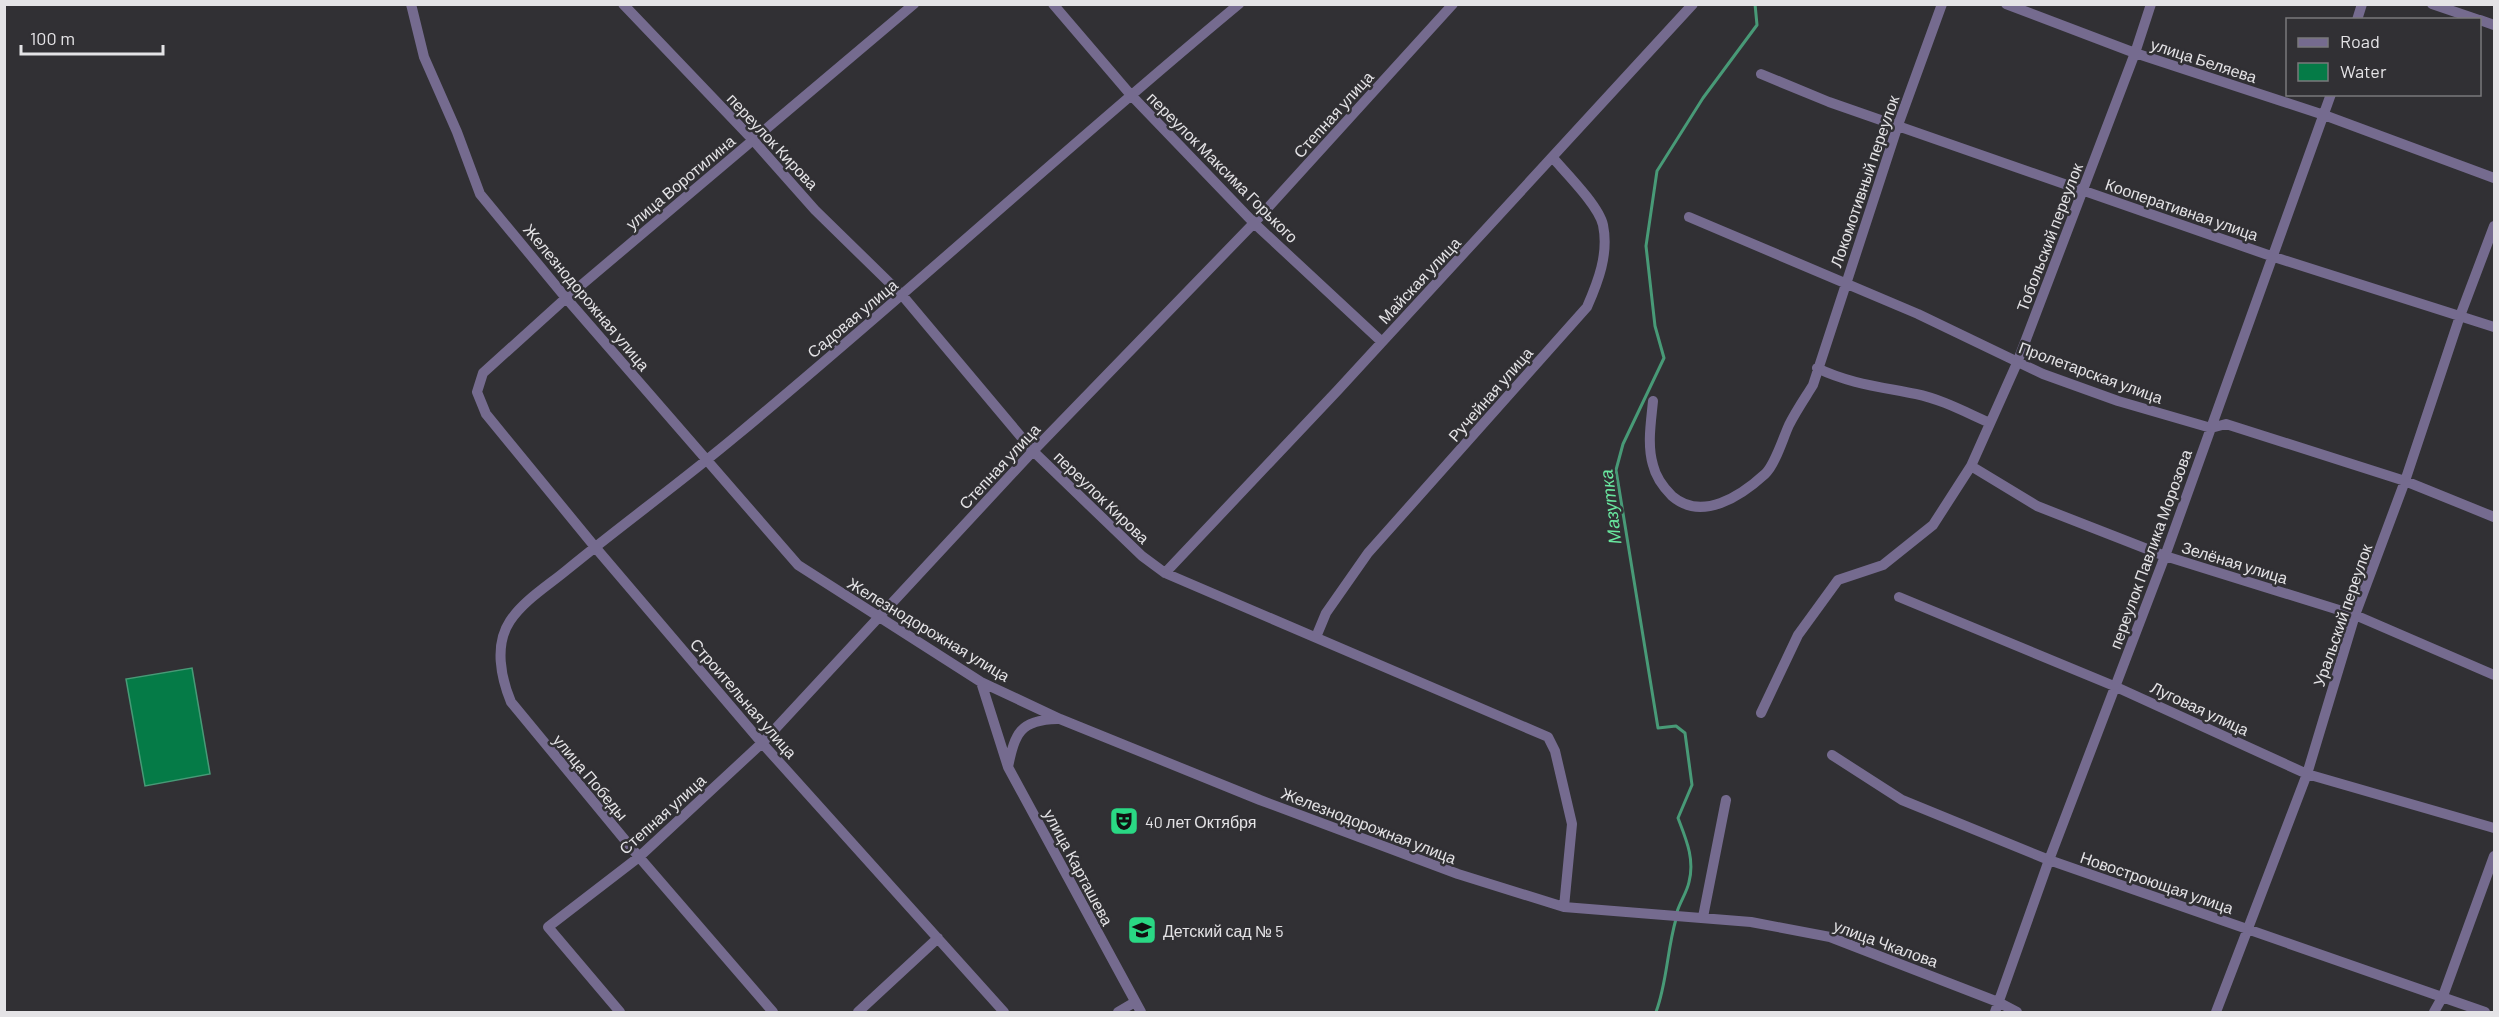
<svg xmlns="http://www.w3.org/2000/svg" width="2499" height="1017" viewBox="0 0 2499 1017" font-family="Barlow,sans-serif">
<rect width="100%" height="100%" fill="#313034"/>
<!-- water -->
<path fill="#057b47" stroke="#489a77" stroke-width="1.5" d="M 192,668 L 210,774 L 145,786 L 126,679 Z"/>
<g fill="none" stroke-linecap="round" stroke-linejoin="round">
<!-- stream -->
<path stroke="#489a77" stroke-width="3" d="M 1677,912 C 1680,902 1687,892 1689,882 C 1695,859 1686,839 1678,818 L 1692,785 L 1685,733 L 1676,726 L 1658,728 L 1616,470 L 1623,444 L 1664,358 L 1655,326 L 1646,246 L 1657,171 L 1703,98 L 1757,25 L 1755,4
M 1656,1012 C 1667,983 1667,950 1676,919"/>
<!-- minor -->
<path stroke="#756b8f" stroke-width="10" d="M 411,4 L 424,57 L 457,132 L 480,194 L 566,298 L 798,565 L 981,682 L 1060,719 L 1260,800 L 1458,874 L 1564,907 L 1751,922 L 1830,937 L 1998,1002 L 2017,1012
M 623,4 L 753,140 L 815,210 L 902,295 L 1033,451 L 1142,556 L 1165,573 L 1548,737 L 1555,751 L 1572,824 L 1564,907
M 914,4 L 566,298 L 483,373 L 477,392 L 486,414 L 595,547 L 762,743 L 1004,1012
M 1053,4 L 1130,94 L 1254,223 L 1382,342
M 2006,4 L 2135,53 L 2324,115 L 2494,178
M 2432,4 L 2479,20
M 2357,20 L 2362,4
M 2480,20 L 2494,25
M 1761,74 L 1829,102 L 2271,256 L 2494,327
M 1689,217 L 1918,314 L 2043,374 L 2118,401 L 2211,428 L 2226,424 L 2405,481 L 2494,517
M 1817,368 C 1850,384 1882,387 1916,394 C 1941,399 1967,413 1990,423
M 1653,401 C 1651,422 1647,445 1653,465 C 1656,478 1663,487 1672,496 C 1702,522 1741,496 1765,474 C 1775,465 1783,438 1789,425 C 1796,411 1805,398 1813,385 L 1898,125 L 1942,4
M 1971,466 L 2037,506 L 2165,556 L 2355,615 L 2494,675
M 1165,573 L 1337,391 L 1693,4
M 1899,597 L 2114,686 L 2307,774 L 2494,828
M 1316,637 L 1326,613 L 1368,553 L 1587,307 C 1598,282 1609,254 1603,225 C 1599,206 1566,173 1553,158
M 981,682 L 1008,767
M 1761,713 L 1798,635 L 1838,580 L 1883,565 L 1933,525 L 1971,466 L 2017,363 L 2135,53 L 2151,4
M 1057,719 C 1020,720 1015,733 1008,767 L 1141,1012
M 1832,755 L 1902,800 L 2049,860 L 2485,1012
M 1703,917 L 1726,800
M 620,1012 L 548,927 L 639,857 L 762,743 L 1033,451 L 1254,223 L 1453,4
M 773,1012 L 639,857 L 511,702 C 501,678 494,645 510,621 C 524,600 549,585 568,569 C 623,524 681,482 736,436 C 906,295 1069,145 1239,4
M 858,1012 L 938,938
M 1118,1012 L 1135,1002
M 1995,1012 L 2049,860 L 2165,556 L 2331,94
M 2216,1012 L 2307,774 L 2355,615 L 2405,481 L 2460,316 L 2494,226
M 2434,1012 L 2443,996 L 2494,856"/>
</g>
<!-- icons -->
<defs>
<g id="theatre-square" transform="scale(1.5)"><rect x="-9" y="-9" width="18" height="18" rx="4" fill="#2ad884" stroke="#313034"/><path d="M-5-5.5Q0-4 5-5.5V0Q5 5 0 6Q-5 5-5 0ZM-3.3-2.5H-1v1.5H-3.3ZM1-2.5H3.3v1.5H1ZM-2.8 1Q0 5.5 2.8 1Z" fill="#111"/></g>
<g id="school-square" transform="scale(1.5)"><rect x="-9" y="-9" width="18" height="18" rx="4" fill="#2ad884" stroke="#313034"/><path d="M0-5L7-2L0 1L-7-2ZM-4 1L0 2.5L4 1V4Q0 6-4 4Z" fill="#111"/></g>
</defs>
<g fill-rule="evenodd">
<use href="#theatre-square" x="1124" y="821"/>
<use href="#school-square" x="1142" y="930"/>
</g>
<g text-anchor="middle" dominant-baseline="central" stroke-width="5" stroke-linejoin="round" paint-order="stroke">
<!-- street labels -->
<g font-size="16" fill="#e4e3e6" stroke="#313034">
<text transform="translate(2204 60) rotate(18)">улица Беляева</text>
<text transform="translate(1333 114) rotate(-48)">Степная улица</text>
<text transform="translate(773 141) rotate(47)">переулок Кирова</text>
<text transform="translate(1223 167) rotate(45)">переулок Максима Горького</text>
<text transform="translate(1864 181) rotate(-71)">Локомотивный переулок</text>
<text transform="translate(680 182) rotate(-40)">улица Воротилина</text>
<text transform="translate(2182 209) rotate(19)">Кооперативная улица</text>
<text transform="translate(2049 237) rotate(-69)">Тобольский переулок</text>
<text transform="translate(1419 280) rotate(-47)">Майская улица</text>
<text transform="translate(587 297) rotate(50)">Железнодорожная улица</text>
<text transform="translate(852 318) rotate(-40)">Садовая улица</text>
<text transform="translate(2091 372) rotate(20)">Пролетарская улица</text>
<text transform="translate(1490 394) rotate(-49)">Ручейная улица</text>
<text transform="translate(999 466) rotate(-47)">Степная улица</text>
<text transform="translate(1102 497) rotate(44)">переулок Кирова</text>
<text transform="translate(2150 549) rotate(-70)">переулок Павлика Морозова</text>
<text transform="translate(2235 562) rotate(17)">Зелёная улица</text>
<text transform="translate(2342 615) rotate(-71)">Уральский переулок</text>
<text transform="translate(929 629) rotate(31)">Железнодорожная улица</text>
<text transform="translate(744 698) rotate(49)">Строительная улица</text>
<text transform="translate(2200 708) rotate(25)">Луговая улица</text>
<text transform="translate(591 777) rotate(50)">улица Победы</text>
<text transform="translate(662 814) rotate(-42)">Степная улица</text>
<text transform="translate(1369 825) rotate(21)">Железнодорожная улица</text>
<text transform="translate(1079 867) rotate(62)">улица Карташева</text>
<text transform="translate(2157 882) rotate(19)">Новостроющая улица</text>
<text transform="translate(1886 943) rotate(20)">улица Чкалова</text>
</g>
<!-- poi labels -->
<g font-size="16" fill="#e4e3e6" stroke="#313034" text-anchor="start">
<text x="1145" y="821">40 лет Октября</text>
<text x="1163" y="930">Детский сад № 5</text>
</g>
<!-- water labels -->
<g font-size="18" font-style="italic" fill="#69e79f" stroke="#313034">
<text transform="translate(1610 507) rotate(-97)">Мазутка</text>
</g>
</g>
<!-- border -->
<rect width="2499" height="1017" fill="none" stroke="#e4e3e6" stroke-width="12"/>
<!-- legend -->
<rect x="2286" y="18" width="195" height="78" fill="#313034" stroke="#79787b" stroke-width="1.5"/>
<rect x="2298" y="38" width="30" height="9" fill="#756b8f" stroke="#79787b" stroke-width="1.5"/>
<text x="2340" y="48" font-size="18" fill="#e4e3e6">Road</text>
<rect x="2298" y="63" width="30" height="18" fill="#057b47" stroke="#79787b" stroke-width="1.5"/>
<text x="2340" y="78" font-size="18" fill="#e4e3e6">Water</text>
<!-- scale -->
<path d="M21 45v9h142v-9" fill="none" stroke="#e4e3e6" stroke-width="3"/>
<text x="30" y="45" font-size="18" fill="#e4e3e6" stroke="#313034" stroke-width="4.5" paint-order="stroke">100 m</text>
</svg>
